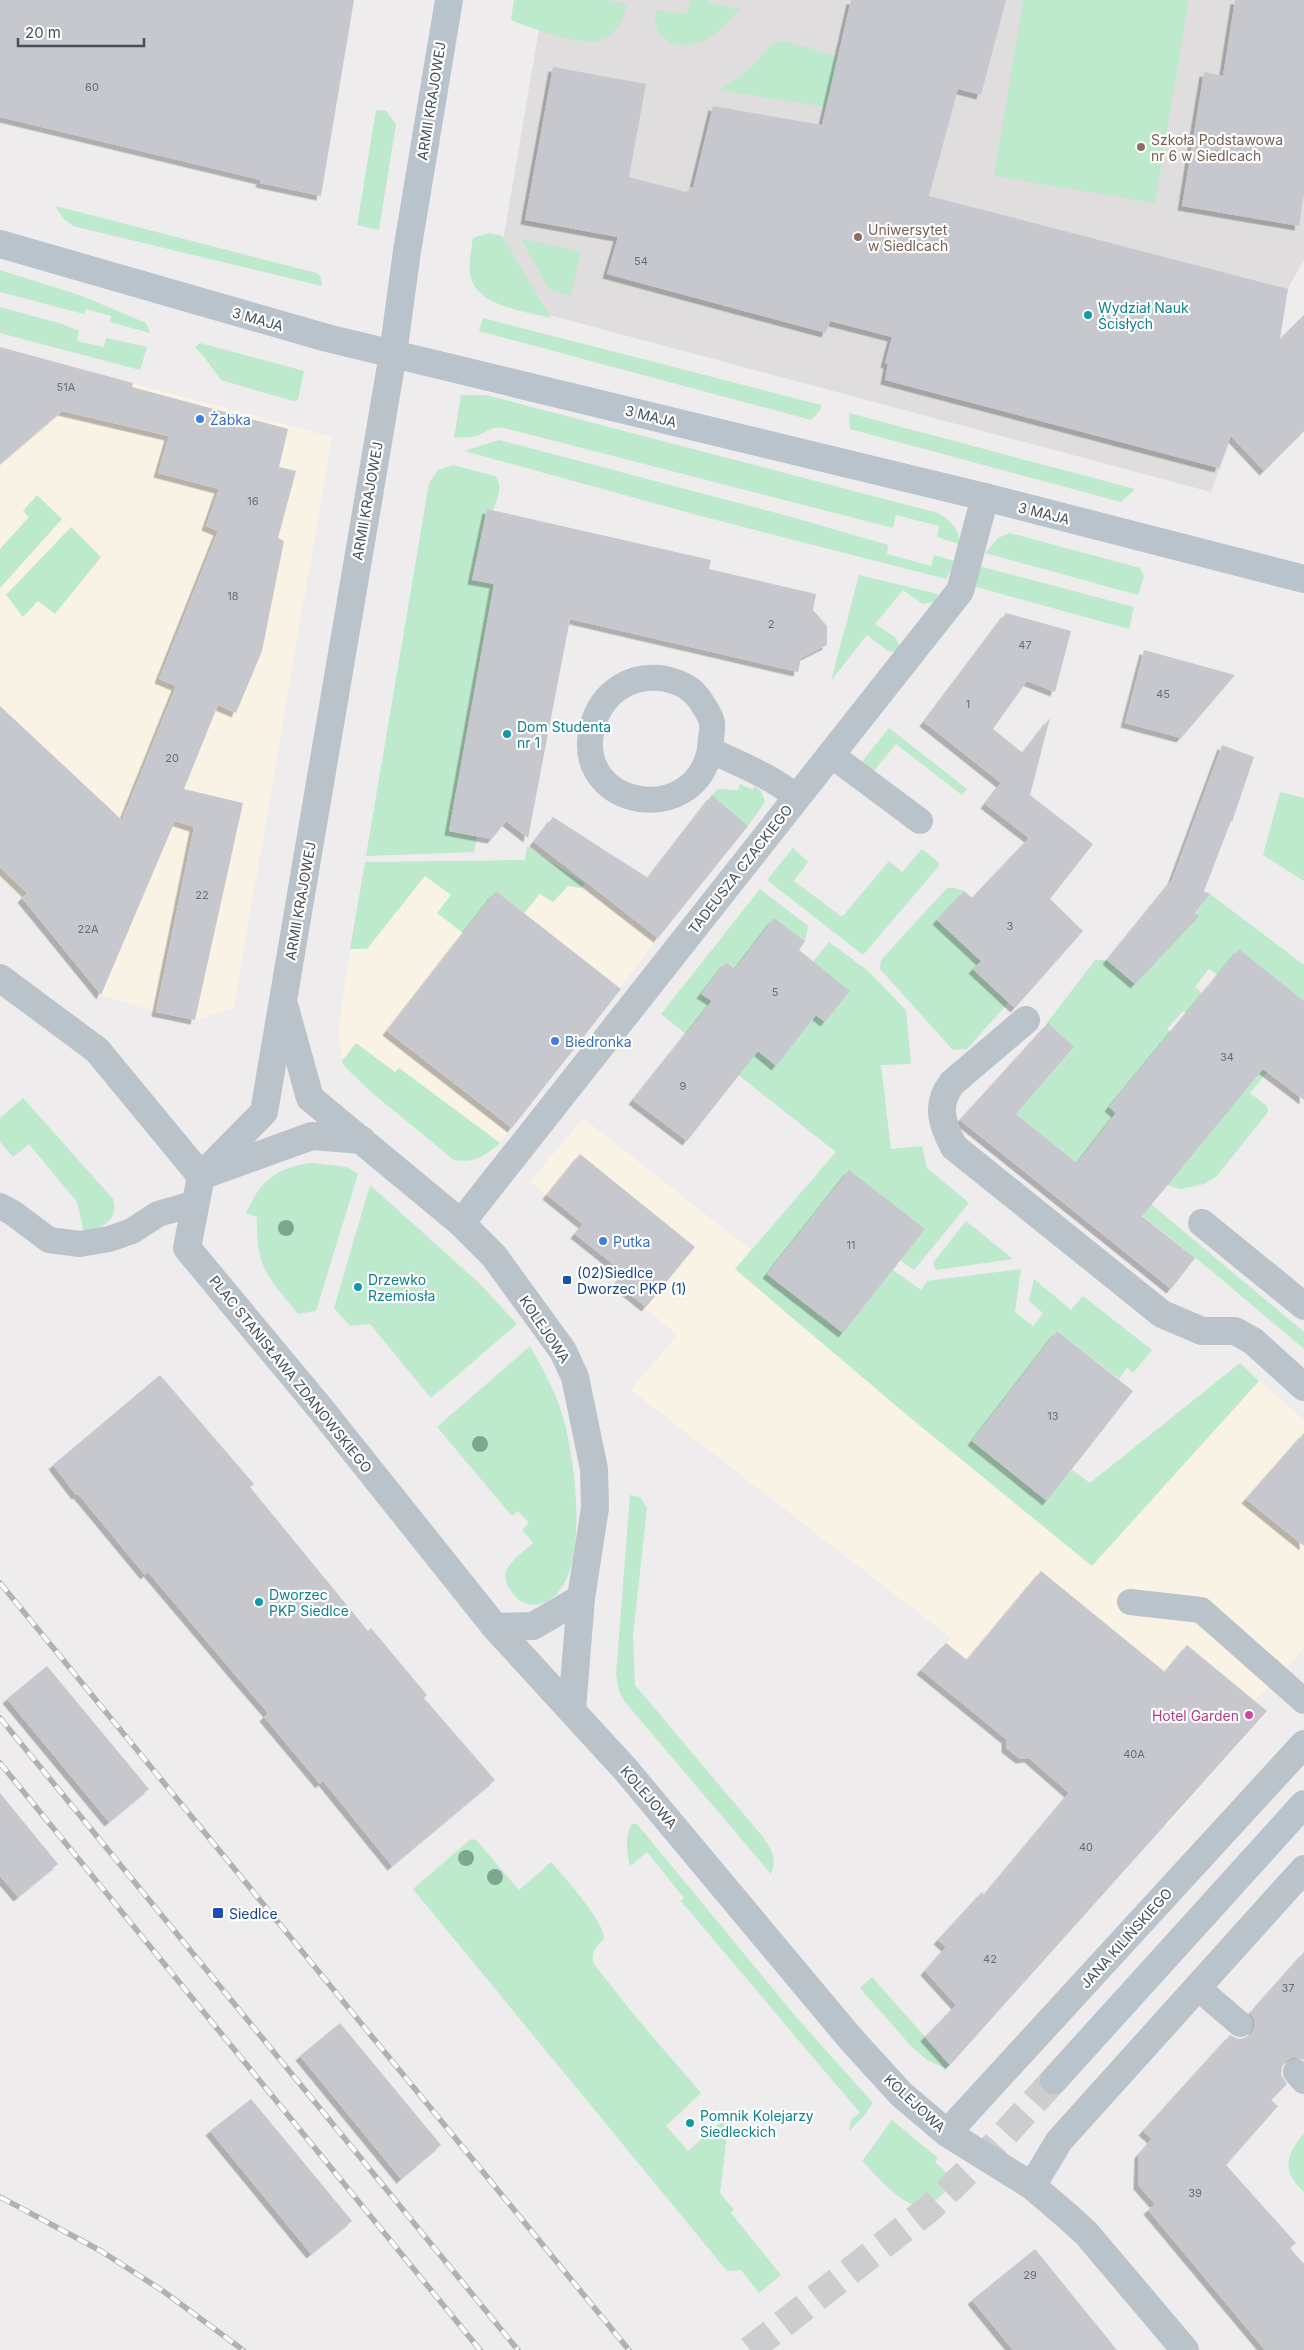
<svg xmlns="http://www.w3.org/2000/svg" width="1304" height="2350" viewBox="0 0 1304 2350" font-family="Inter,sans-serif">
<defs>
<filter id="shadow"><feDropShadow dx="-4.5" dy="4.5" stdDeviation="0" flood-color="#0004"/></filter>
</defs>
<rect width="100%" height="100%" fill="#eeecec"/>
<!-- commercial -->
<path fill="#f9f3e5" d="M 0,347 L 332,437 L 234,1008 L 195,1020 L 156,1012 L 101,995 L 22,898 L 0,877 Z
M 365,862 L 580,888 L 585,884 L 658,938 L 500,1143 L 399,1068 L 395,1072 L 356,1044 L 342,1061 L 338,1033 L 341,1010 Z
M 583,1118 L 751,1250 L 735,1269 L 907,1415 L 1091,1566 L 1259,1381 L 1304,1420 L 1304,1648 L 1256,1701 L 1267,1712 L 1166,1827 L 970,1656 L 967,1660 L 946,1643 L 951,1638 L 631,1390 L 677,1335 L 616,1283 L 627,1269 L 617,1261 L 614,1265 L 575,1234 L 577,1219 L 530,1182 Z"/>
<!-- education -->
<path fill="#dfdddd" d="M 544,0 L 1304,0 L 1304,260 L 1288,288 L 1211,492 L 493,300 Z"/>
<!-- green -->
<path fill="#bde9cd" d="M 514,0 L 605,0 L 627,4 C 624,18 616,36 601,40 C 581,47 530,28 511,20 Z
M 690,0 L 709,0 L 709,3 L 741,9 C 732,18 722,29 712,36 C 688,52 653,48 655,13 L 658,10 L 687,14 Z
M 1023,0 L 1189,0 L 1155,203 L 994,176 Z
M 785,41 L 851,61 L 841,100 L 829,97 L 826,107 L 719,90 L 752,67 L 768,48 L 776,42 Z
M 376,110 L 386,111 L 396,124 L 379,230 L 357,225 Z
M 55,206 L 317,273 L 321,278 L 322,286 L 73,226 L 64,219 Z
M 489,233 L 502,236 L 551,318 C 528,312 482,307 472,281 C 467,268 471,252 473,238 Z
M 521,239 L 581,251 L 571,296 L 549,289 Z
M 0,270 L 82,296 L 146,323 L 150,333 L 110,322 L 111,316 L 86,309 L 84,314 L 0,292 Z
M 0,307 L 62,324 L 79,331 L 77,341 L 104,347 L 106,338 L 147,347 L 140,370 L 0,333 Z
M 483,318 L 821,405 L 821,409 L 811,420 L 479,331 Z
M 200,343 L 304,371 L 298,400 L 293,401 L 221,380 L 205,358 L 195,347 Z
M 461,395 L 486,395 L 938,513 C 950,521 960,528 959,544 L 937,537 L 939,526 L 896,515 L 893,528 L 504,428 C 492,426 487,432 476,436 C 470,438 461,437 454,438 Z
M 849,413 L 1135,489 L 1121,502 L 850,429 Z
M 499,440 L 795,518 L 888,545 L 887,554 L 931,566 L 934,555 L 955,561 L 946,579 L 701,516 L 464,451 Z
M 453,465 L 495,476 C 504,486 497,499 493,510 L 487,509 L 473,580 L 494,584 L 449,831 L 477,837 L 474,852 L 366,856 L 429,483 L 438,470 Z
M 37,495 L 62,519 L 0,588 L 0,549 L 29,517 L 23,511 Z
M 71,527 L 101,557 L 55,614 L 38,601 L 23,617 L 6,595 Z
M 1010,533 L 1140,568 L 1144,576 L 1138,595 L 985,553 L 998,538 Z
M 979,566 L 1134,607 L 1129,629 L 969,585 Z
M 859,575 L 938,594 L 935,602 L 923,604 L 903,590 L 875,624 L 896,638 L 900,647 L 895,652 L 888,651 L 867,635 L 831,681 Z
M 889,728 L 967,789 L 962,795 L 896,744 L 872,773 L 860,764 Z
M 740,784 L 753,790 L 754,786 L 761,791 L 765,802 L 748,826 L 712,795 L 718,789 L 738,790 Z
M 1280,792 L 1304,798 L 1304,881 L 1263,855 Z
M 527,846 L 585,884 L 581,888 L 568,886 L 553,902 L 540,894 L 524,913 L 496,891 L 463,933 L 437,913 L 451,895 L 425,876 L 367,949 L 350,949 L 365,862 L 525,860 Z
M 793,848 L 808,862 L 794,881 L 842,917 L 889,861 L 902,872 L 922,849 L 938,862 L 939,866 L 863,955 L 767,880 Z
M 947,888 L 955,888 L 964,891 L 937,920 L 981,961 L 973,970 L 1008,1003 L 967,1049 L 953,1050 L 880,969 L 881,960 Z
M 760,889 L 808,926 L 805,941 L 774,918 L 735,969 L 726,962 L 702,994 L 753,1032 L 746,1042 L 776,1065 L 816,1015 L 825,1022 L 850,991 L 813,962 L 829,942 L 867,970 L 906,1010 L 911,1064 L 881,1065 L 891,1149 L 922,1146 L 927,1168 L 969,1203 L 914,1270 L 900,1260 L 925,1229 L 767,1274 L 843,1333 L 893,1270 L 921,1290 L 927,1281 L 1021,1269 L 1015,1312 L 1033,1326 L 1043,1313 L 1029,1301 L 1034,1279 L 1071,1310 L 1083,1296 L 1152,1350 L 1133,1373 L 1127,1368 L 1119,1379 L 1057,1331 L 972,1441 L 1047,1501 L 1072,1470 L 1090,1483 L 1240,1363 L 1259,1381 L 1092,1566 L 907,1415 L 735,1269 L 836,1152 L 661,1014 Z
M 1210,894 L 1304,965 L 1304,1001 L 1239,949 L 1217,975 L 1209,969 L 1195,987 L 1202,993 L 1186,1013 L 1183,1011 L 1167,1029 L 1174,1034 L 1109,1107 L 1116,1113 L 1108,1123 L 1169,1172 L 1183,1166 L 1217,1125 L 1258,1061 L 1268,1071 L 1250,1093 L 1267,1106 L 1268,1112 L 1216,1177 L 1204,1184 L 1181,1189 L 1109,1169 L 1304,1332 L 1304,1349 L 1213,1272 L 1016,1114 L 1074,1048 L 1047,1023 L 1095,960 L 1107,960 L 1133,982 L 1189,922 Z
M 356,1043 L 395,1072 L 399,1068 L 500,1143 C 483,1157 476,1163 454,1160 L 371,1092 L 344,1066 L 342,1061 Z
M 23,1098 L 113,1199 C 120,1220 101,1228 84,1233 L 77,1202 L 29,1144 L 13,1157 L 0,1142 L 0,1118 Z
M 312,1163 L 347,1167 L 358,1174 L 316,1311 L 298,1314 C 267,1275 256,1269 257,1217 L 246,1213 C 260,1181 277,1167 312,1163 Z
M 370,1185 L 480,1284 L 517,1324 L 431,1398 L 370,1324 L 350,1326 L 334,1308 Z
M 966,1221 L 1013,1259 L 936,1270 L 933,1263 Z
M 530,1346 C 542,1368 555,1390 562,1414 C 575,1455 595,1589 540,1604 C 526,1608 516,1599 509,1588 C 496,1569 521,1554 533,1543 L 522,1530 L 529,1523 L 518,1511 L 512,1516 L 437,1427 Z
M 630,1495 L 640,1497 L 647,1508 L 633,1636 L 635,1685 L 763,1837 C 771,1849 778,1859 771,1874 L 625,1702 L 619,1691 L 616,1675 Z
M 632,1824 L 637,1824 L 797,2018 L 873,2103 L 864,2116 L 849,2131 L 851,2120 L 860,2113 L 681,1901 L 684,1898 L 647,1852 L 630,1866 C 627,1852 624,1836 632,1824 Z
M 471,1839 L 476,1840 L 519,1890 L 551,1862 C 562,1874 607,1925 604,1939 C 597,1945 590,1954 594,1964 L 634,2015 L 701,2093 L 666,2126 L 688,2151 L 723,2120 L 728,2126 L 720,2193 L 734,2210 L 731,2213 L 781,2275 L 759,2293 L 741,2270 L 727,2271 L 413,1889 Z
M 872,1977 L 950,2065 L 945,2068 L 927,2060 L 911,2046 L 860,1988 Z
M 892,2120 L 938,2158 L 935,2162 C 943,2169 953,2176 949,2188 C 943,2193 936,2202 928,2205 C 905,2213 877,2175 862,2161 Z
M 1304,2133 L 1304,2192 C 1281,2172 1286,2155 1304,2133 Z"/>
<!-- building -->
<path fill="#c7c8ce" filter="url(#shadow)" d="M 0,0 L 354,0 L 321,196 L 260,183 L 261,180 L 0,117 Z
M 851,0 L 1006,0 L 981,95 L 958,89 L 929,196 L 1288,289 L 1280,339 L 1304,315 L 1304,431 L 1264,471 L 1231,436 L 1219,468 L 885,380 L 888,364 L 885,363 L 892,337 L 830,321 L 826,333 L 607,274 L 618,237 L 525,220 L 553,67 L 646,84 L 629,177 L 689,193 L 690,187 L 693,188 L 713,106 L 822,125 Z
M 1235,0 L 1304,0 L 1304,193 L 1299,226 L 1182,206 L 1204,72 L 1223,76 Z
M 0,347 L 133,383 L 132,387 L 288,429 L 279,467 L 296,471 L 278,538 L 284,541 L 262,651 L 236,713 L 218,705 L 184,789 L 243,803 L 195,1020 L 156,1012 L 194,827 L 175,821 L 101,995 L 22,898 L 27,893 L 0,867 L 0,706 L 122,820 L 176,686 L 159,679 L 218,531 L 206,526 L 219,489 L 158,473 L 169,436 L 62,411 L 0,464 Z
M 487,509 L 711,560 L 709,569 L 816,594 L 813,610 L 827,626 L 827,645 L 801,658 L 798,672 L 570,619 L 528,838 L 506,821 L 492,839 L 449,831 L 494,584 L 472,580 Z
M 1006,613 L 1071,631 L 1055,692 L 1027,681 L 993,729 L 1023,753 L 1050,718 L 1030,795 L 1093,844 L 1050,899 L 1083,931 L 1015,1008 L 973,969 L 981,961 L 937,920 L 964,891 L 972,898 L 1029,838 L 985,804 L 1001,783 L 924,722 Z
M 1144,650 L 1235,675 L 1181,738 L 1125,723 Z
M 1222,745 L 1254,757 L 1232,822 L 1231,821 L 1204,891 L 1210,894 L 1195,913 L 1199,916 L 1135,984 L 1107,960 L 1172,880 Z
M 712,795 L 748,826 L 658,938 L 534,842 L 553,817 L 648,878 Z
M 496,891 L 621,989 L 512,1128 L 387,1031 Z
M 774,918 L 805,941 L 799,950 L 850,991 L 825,1022 L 816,1015 L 776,1066 L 758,1051 L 687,1141 L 633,1100 L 712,1001 L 701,994 L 726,962 L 735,969 Z
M 1239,949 L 1304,1001 L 1304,1100 L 1263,1069 L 1142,1216 L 1195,1258 L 1171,1289 L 960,1120 L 1048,1023 L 1074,1047 L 1016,1114 L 1077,1163 L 1116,1113 L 1109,1107 Z
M 580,1154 L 695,1247 L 646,1307 L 616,1283 L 624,1273 L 575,1234 L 583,1224 L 547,1195 Z
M 849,1170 L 925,1229 L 843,1333 L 767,1274 Z
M 1057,1331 L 1133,1391 L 1047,1501 L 972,1441 Z
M 160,1375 L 254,1484 L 250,1487 L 368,1631 L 371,1628 L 427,1695 L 424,1698 L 495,1780 L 392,1866 L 323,1781 L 320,1784 L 264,1717 L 268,1713 L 242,1683 L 148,1572 L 145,1575 L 78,1494 L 76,1495 L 53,1465 Z
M 1304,1433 L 1304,1546 L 1246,1499 Z
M 1041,1571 L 1165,1672 L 1187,1645 L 1267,1711 L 950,2065 L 925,2037 L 956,2005 L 925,1971 L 946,1947 L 938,1940 L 982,1892 L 984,1895 L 1069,1793 L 1029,1758 L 1020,1759 L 1006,1748 L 1006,1739 L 921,1670 L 946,1643 L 967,1660 Z
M 47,1666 L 149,1789 L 109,1822 L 7,1699 Z
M 0,1793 L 58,1864 L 18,1897 L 0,1876 Z
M 1304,1952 L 1304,2060 L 1293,2057 L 1286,2061 L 1282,2067 L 1281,2075 L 1287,2084 L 1271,2100 L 1278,2106 L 1226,2165 L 1296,2243 L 1290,2248 L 1304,2264 L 1304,2350 L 1265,2350 L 1148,2210 L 1155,2204 L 1138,2185 L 1139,2154 L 1152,2139 L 1143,2131 L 1230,2035 L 1238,2039 L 1244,2038 L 1251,2034 L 1255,2026 L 1254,2019 L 1250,2013 Z
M 340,2023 L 441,2145 L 401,2179 L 300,2056 Z
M 251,2099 L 352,2221 L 311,2254 L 210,2131 Z
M 1035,2249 L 1117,2350 L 1013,2350 L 972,2300 Z"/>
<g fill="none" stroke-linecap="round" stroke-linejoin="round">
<!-- secondary-tunnel -->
<path stroke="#cccdce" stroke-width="28" stroke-dasharray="28 14" stroke-linecap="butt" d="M 750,2350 L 929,2209 L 995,2145 L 1054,2080"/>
<!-- lane -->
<path stroke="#bbc3ca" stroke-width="26" d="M 710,750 C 694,829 573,808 592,728 C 601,692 631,673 666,679 C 682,683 693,688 702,703 C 706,709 711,716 712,723 C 713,731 710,741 710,750 C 739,764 771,776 796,797
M 830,754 L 920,821
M 0,1206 L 13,1213 L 49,1240 L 80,1244 L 109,1239 L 132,1231 L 158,1214 L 196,1203
M 1130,1602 L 1201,1610 L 1304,1701
M 1198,1988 L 1240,2024
M 1296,2072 L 1304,2081"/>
<!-- street -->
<path stroke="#bbc3ca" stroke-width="28" d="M 393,354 L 264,1112 L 201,1176 L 187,1248 L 320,1408 L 495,1627 L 626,1770 L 850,2038 L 901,2094 L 947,2133 L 1032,2186 L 1065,2214 L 1086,2233 L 1185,2350
M 0,978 L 97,1050 L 201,1176 L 312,1136 L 362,1140
M 285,1008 L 310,1098 L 461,1223 L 494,1256 L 563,1351 L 575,1377 L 594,1469 L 595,1508 L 581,1598 L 572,1709
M 1026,1020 L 952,1083 C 935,1105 942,1124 954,1147 L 1162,1314 L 1202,1331 L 1235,1331 L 1253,1341 L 1304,1387
M 461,1223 L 960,591 L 985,497
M 1202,1223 L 1304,1306
M 495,1627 L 533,1626 L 581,1598
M 947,2133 L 1304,1744
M 1032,2186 L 1059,2141 L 1304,1869"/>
<!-- secondary -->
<path stroke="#b9c3cc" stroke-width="28" d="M 0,244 L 327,338 L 985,497 L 1304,579
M 393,354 L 407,251 L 449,0
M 1054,2080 L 1304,1804"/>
<!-- rail casing -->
<g stroke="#aeb1b5" stroke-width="5.5">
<path id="rail" d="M 0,1583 L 629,2350
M 0,1718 L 518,2350
M 0,1763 L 480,2350
M 0,2197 L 101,2251 L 163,2291 L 243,2350"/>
</g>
<!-- rail -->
<use href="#rail" stroke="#fff" stroke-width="4" stroke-dasharray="11" stroke-linecap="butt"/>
</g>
<!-- trees -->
<g fill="#7ca890">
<circle cx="286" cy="1228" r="8"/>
<circle cx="480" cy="1444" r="8"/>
<circle cx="466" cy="1858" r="8"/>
<circle cx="495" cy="1877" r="8"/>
</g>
<!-- markers -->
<g fill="#8d6e63" stroke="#fff" stroke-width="2">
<circle cx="1141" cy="147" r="5"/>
<circle cx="858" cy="237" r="5"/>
</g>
<g fill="#0f9aa8" stroke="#fff" stroke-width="2">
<circle cx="1088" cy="315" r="5"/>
<circle cx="507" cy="734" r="5"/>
<circle cx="358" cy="1287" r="5"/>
<circle cx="259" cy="1602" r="5"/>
<circle cx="690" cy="2123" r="5"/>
</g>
<g fill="#3f7fe0" stroke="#fff" stroke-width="2">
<circle cx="200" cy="419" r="5"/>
<circle cx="555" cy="1041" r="5"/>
<circle cx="603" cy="1241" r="5"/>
</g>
<g fill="#1a4fb4" stroke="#fff" stroke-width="2">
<rect x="562" y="1275" width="10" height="10" rx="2.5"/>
<rect x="212" y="1907" width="12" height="12" rx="2.5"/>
</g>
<circle fill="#d1479c" stroke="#fff" stroke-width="2" cx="1249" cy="1715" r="5"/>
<g text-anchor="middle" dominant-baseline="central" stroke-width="4.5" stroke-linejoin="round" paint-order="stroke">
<!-- number labels -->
<g font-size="11" fill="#666d75">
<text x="92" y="87">60</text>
<text x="641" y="261">54</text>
<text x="66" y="387">51A</text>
<text x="253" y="501">16</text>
<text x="233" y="596">18</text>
<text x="771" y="624">2</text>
<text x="1025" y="645">47</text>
<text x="1163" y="694">45</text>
<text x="968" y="704">1</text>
<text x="172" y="758">20</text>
<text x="202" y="895">22</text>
<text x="1010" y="926">3</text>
<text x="88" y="929">22A</text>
<text x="775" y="992">5</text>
<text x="1227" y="1057">34</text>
<text x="683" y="1086">9</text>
<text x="851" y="1245">11</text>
<text x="1053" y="1416">13</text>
<text x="1134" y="1754">40A</text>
<text x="1086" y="1847">40</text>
<text x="990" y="1959">42</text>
<text x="1288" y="1988">37</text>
<text x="1195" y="2193">39</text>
<text x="1030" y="2275">29</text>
</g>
<!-- street labels -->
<g font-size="14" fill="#464f57" stroke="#fff">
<text transform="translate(431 101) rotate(-81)">ARMII KRAJOWEJ</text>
<text transform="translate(258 319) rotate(16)">3 MAJA</text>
<text transform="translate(651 416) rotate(14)">3 MAJA</text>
<text transform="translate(367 501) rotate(-80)">ARMII KRAJOWEJ</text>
<text transform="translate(1044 513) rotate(14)">3 MAJA</text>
<text transform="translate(740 869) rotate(-52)">TADEUSZA CZACKIEGO</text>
<text transform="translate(300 901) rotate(-80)">ARMII KRAJOWEJ</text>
<text transform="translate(545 1329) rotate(56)">KOLEJOWA</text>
<text transform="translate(291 1374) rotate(51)">PLAC STANISŁAWA ZDANOWSKIEGO</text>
<text transform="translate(649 1797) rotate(49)">KOLEJOWA</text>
<text transform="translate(1126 1938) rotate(-48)">JANA KILIŃSKIEGO</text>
<text transform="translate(915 2103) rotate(43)">KOLEJOWA</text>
</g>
<!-- education labels -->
<g font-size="14" fill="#785e54" stroke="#fff" text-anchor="start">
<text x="1151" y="139">Szkoła Podstawowa<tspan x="1151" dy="16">nr 6 w Siedlcach</tspan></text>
<text x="868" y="229">Uniwersytet<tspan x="868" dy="16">w Siedlcach</tspan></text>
</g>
<!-- culture labels -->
<g font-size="14" fill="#0d838f" stroke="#fff" text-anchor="start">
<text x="1098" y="307">Wydział Nauk<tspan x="1098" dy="16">Ścisłych</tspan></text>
<text x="517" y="726">Dom Studenta<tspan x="517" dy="16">nr 1</tspan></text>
<text x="368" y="1279">Drzewko<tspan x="368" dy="16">Rzemiosła</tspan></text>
<text x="269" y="1594">Dworzec<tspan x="269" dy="16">PKP Siedlce</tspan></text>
<text x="700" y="2115">Pomnik Kolejarzy<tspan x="700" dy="16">Siedleckich</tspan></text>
</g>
<!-- shop labels -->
<g font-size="14" fill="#366cbe" stroke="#fff" text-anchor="start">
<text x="210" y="419">Żabka</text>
<text x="565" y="1041">Biedronka</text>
<text x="613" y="1241">Putka</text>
</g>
<!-- transit labels -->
<g font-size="14" fill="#164399" stroke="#fff" text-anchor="start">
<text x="577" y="1272">(02)Siedlce<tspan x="577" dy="16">Dworzec PKP (1)</tspan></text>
<text x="229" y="1913">Siedlce</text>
</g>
<!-- hotel labels -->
<g font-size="14" fill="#b23c85" stroke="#fff" text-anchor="end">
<text x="1239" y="1715">Hotel Garden</text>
</g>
</g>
<!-- scale -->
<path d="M18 38v8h126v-8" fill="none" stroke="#464f57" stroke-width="2.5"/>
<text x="25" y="38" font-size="15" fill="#464f57" stroke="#ffffff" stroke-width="4" paint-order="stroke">20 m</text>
</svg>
